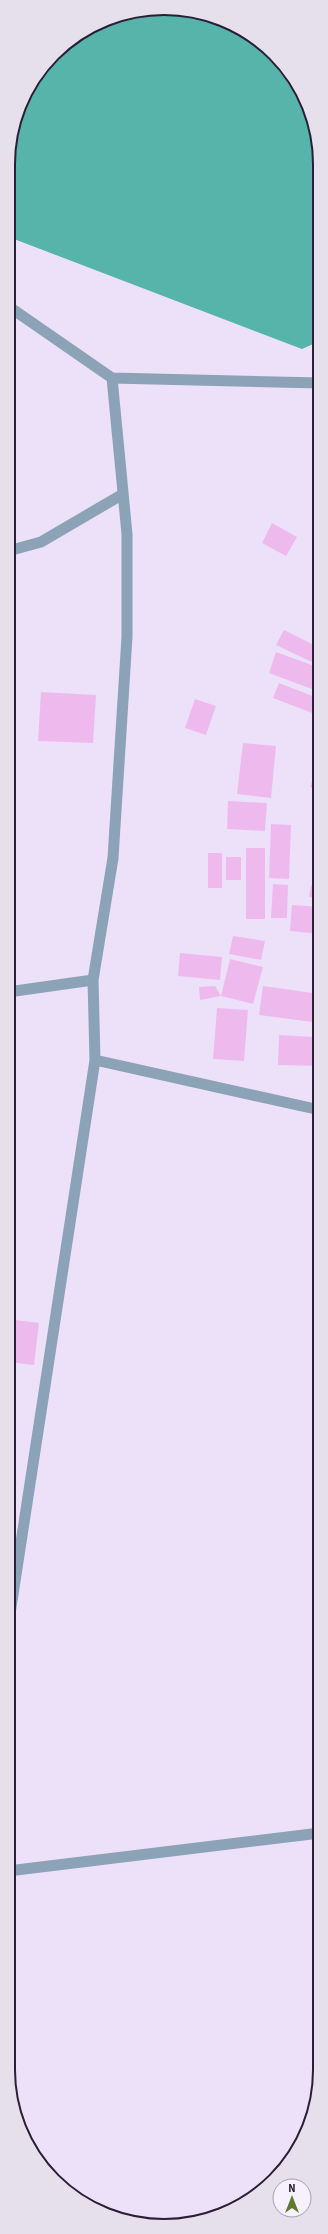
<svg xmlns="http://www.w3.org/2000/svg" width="328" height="2234" viewBox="0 0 328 2234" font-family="'Source Sans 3',sans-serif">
<rect width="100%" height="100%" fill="#ece1f9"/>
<!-- water -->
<path fill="#56b4aa" d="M 174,8 L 224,20 L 274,54 L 304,95 L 320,154 L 320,341 L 302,349 L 14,239 L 8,233 L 8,154 L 24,95 L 61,47 L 114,16 Z"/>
<!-- building -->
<path fill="#eebaee" d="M 272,523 L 297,537 L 286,556 L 262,543 Z
M 284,630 L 320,648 L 320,656 L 316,664 L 276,645 Z
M 276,652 L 320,668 L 320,692 L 269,673 Z
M 279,683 L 320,699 L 320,716 L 273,698 Z
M 41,692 L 96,695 L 93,743 L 38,741 Z
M 195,699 L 216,706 L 206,735 L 185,728 Z
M 243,743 L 276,746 L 271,798 L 237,794 Z
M 319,762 L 320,762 L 320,790 L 310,787 Z
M 228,801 L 267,803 L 265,831 L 227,829 Z
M 271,824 L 291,825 L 289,879 L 269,878 Z
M 246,848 L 265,848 L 265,919 L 246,919 Z
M 208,853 L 222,853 L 222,888 L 208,888 Z
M 226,857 L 241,857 L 241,880 L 226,880 Z
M 273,884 L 288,885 L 287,918 L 271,918 Z
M 311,885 L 320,886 L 320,899 L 309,897 Z
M 292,905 L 320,907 L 320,934 L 290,931 Z
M 233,936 L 265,941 L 261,960 L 229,954 Z
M 180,953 L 222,957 L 220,980 L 178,976 Z
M 230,959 L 263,967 L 253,1004 L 221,996 Z
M 215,986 L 221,996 L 200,1000 L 199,987 Z
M 263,986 L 320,994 L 320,1023 L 259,1015 Z
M 217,1008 L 248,1010 L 244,1061 L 213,1059 Z
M 279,1035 L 315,1037 L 320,1054 L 320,1066 L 278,1065 Z
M 8,1319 L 39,1323 L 34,1365 L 8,1362 Z"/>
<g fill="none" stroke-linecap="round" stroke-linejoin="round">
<!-- minor -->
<path stroke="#8ca2b7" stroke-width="11" d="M 8,306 L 112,378 L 320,383
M 8,551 L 41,542 L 123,494
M 8,992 L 93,980
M 95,1060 L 320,1110
M 8,1627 L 95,1060 L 93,980 L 113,858 L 127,637 L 127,534 L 112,378
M 8,1871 L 320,1833"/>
</g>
<!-- crop -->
<path d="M0 0H328V2234H0ZM164 15H164A149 149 0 0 1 313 164V2070A149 149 0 0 1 164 2219H164A149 149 0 0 1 15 2070V164A149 149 0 0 1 164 15Z" fill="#e6e0ed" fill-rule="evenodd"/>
<path fill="none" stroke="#2a1f35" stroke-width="2" d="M164 15H164A149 149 0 0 1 313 164V2070A149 149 0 0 1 164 2219H164A149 149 0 0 1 15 2070V164A149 149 0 0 1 164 15Z"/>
<!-- north arrow -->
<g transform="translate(292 2198)"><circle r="19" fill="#f6f1fd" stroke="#a49dad"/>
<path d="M0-3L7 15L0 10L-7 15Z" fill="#5f7a2e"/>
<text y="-6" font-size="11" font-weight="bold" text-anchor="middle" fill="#2a1f35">N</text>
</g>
</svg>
